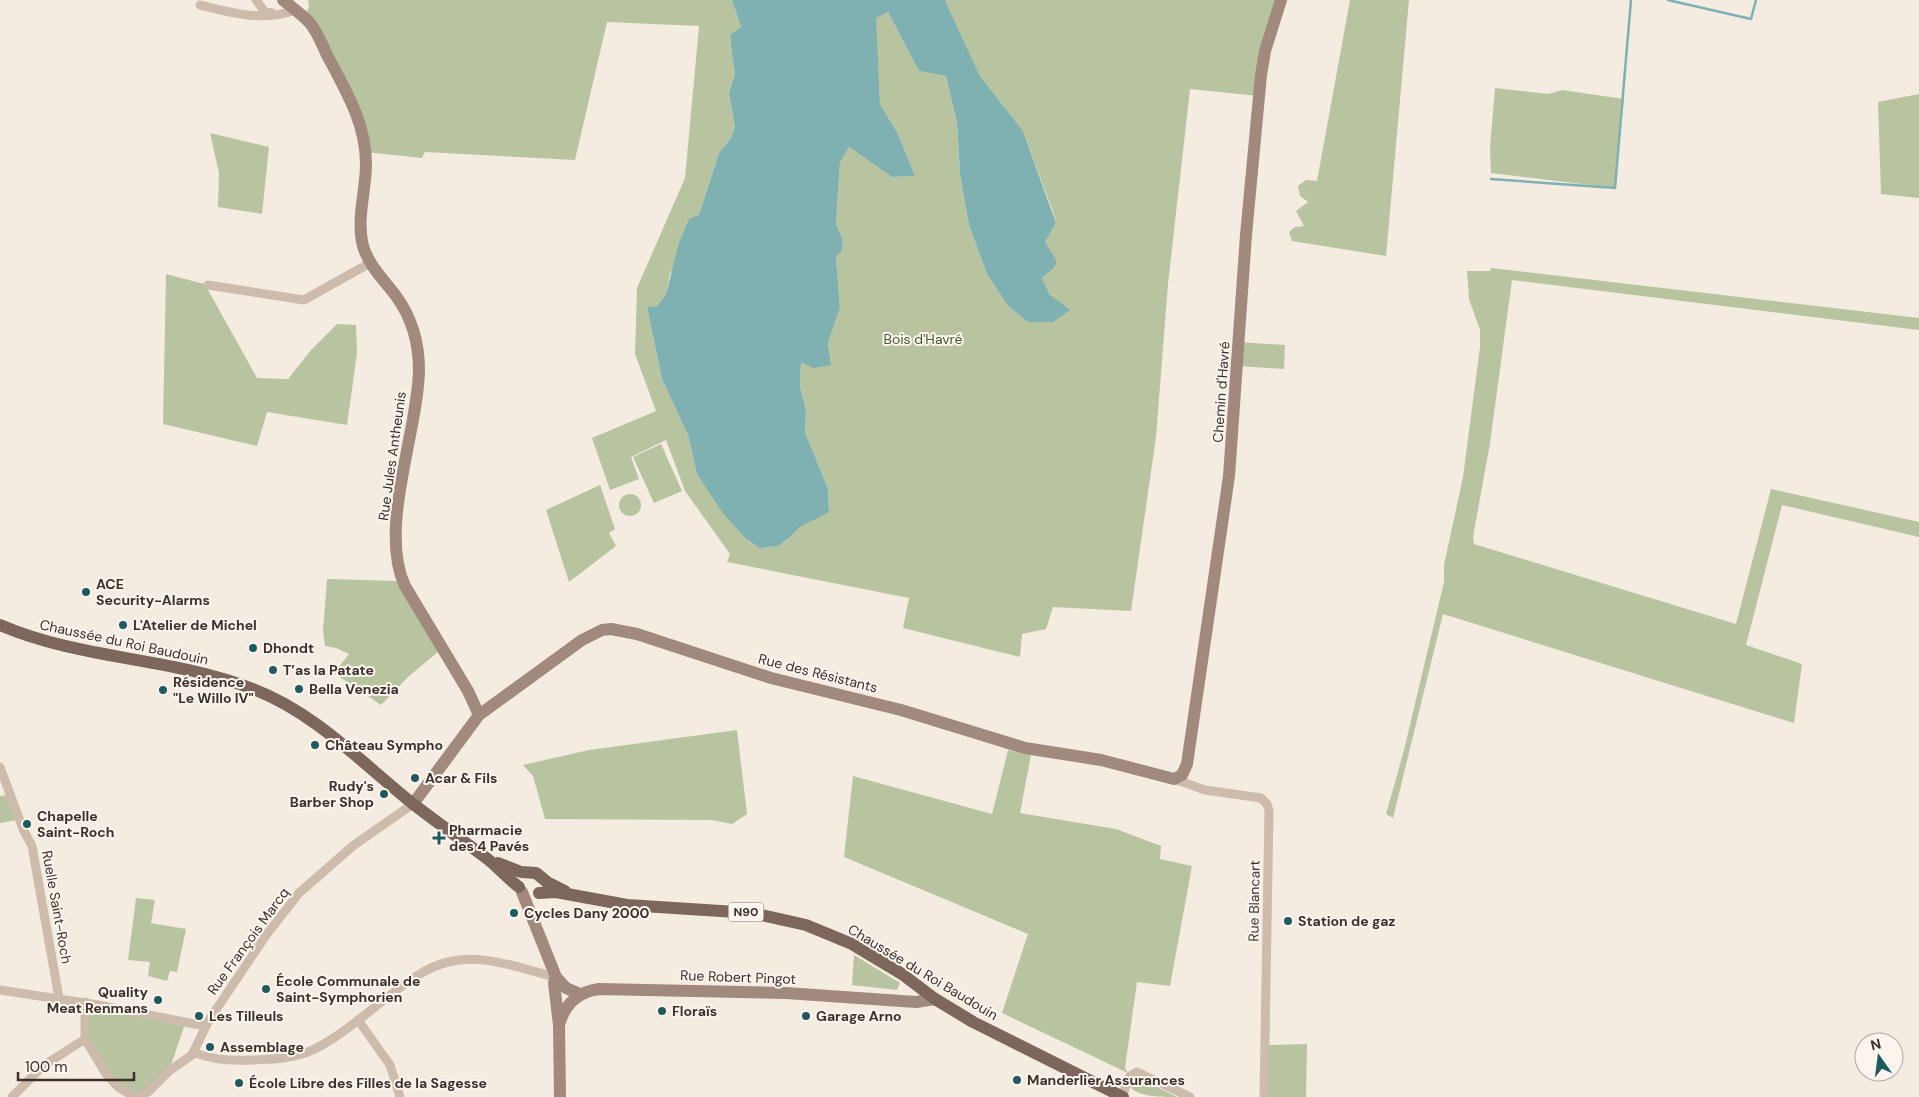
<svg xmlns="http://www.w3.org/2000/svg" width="1919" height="1097" viewBox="0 0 1919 1097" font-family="'DM Sans',sans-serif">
<rect width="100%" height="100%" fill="#f4ebe1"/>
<!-- green -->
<path fill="#b8c4a0" d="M 308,0 L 732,0 L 741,27 L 731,35 L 735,74 L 729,93 L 735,127 L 731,138 L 719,153 L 699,215 L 670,274 L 666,294 L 657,306 L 647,307 L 662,379 L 688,435 L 697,474 L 745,538 C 760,550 775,551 790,537 C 794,534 797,529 801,526 C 810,520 820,516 829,512 L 828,489 L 805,432 L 806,409 L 800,387 L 801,362 L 831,365 L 828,343 L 840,308 L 836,257 L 842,251 L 843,240 L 836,224 L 840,161 L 849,147 L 892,177 L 915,176 L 898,134 L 880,104 L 875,18 L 888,12 L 919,71 L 946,76 L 957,123 L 960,174 L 969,225 L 987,274 L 1008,306 L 1028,322 L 1053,322 L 1050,295 L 1042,278 L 1053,269 L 1045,242 L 1056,223 L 1053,212 L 1023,131 L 980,76 L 945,0 L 1281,0 L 1258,96 L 1190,89 L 1168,284 L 1156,437 L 1131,611 L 1053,607 L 1046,629 L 1022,634 L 1020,657 L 903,628 L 909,598 L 727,562 L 730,554 L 685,491 L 666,440 L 631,457 L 639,479 L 610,490 L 592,438 L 656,411 L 635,354 L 637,288 L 685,178 L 699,26 L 607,22 L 575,160 L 425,152 L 422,158 L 365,152 L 365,144 L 303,17 L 309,8 Z
M 1350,0 L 1409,0 L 1386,256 L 1292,241 L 1289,232 L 1295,227 L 1304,226 L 1296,211 L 1308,202 L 1300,196 L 1298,186 L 1306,180 L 1317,181 Z
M 1495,88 L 1548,94 L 1562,90 L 1624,99 L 1615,188 L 1491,173 L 1490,147 Z
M 1919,94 L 1919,198 L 1881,194 L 1878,102 Z
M 210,133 L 269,147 L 262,214 L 218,207 L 219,173 Z
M 1491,268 L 1919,318 L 1919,330 L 1512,280 L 1490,443 L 1473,537 L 1474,544 L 1736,624 L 1771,489 L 1919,522 L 1919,537 L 1782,505 L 1746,645 L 1802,664 L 1794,723 L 1443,614 L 1393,818 L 1386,814 L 1404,750 L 1444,582 L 1444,565 L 1463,477 L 1480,347 L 1480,330 L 1469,299 L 1467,271 L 1490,271 Z
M 166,274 L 208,285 L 207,288 L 257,378 L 288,379 L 311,350 L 337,324 L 356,325 L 357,353 L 347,425 L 267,412 L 257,446 L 163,424 Z
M 1239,342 L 1285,345 L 1284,369 L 1237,366 Z
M 661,444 L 682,491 L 654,503 L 633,457 Z
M 600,485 L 615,529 L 609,533 L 616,546 L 569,582 L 546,510 Z
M619 505a11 11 0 1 1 22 0a11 11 0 1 1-22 0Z
M 327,579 L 398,581 L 438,652 L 408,677 L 381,705 L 334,673 L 349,654 L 336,648 L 325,646 L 323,631 Z
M 737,730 L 747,814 L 732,824 L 712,820 L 545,819 L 533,776 L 523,765 L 589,750 Z
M 1008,750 L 1031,755 L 1020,813 L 1116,829 L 1161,846 L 1160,859 L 1192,866 L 1170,986 L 1137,982 L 1125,1068 L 1128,1073 L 1002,1013 L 1028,934 L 844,857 L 853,776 L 992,814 Z
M 8,795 L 17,820 L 0,823 L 0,796 Z
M 136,898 L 155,900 L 151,923 L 186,929 L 177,972 L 170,971 L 167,981 L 148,976 L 150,962 L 128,960 Z
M 854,955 L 900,983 L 897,990 L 852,985 Z
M 92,1008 L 186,1021 L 169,1071 L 141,1096 L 118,1087 L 85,1039 L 87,1012 Z
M 1307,1044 L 1306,1097 L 1268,1097 L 1268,1045 Z
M 1135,1075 L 1142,1076 L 1141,1079 L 1177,1097 C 1162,1097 1136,1097 1130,1086 Z"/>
<!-- water -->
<path fill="#7fb0b2" d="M 732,0 L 945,0 L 980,76 L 1023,131 L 1056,223 L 1045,242 L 1057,262 L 1053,269 L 1042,278 L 1050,295 L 1070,310 L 1053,322 L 1028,322 L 1008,306 L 987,274 L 969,225 L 960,174 L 957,123 L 946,76 L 919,71 L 888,12 L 876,18 L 880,104 L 898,134 L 915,176 L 892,177 L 849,147 L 840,162 L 836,224 L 843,240 L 842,251 L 836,257 L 840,308 L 828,343 L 831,365 L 813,368 L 801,362 L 800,387 L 806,409 L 805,432 L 828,489 L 829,512 L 800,527 L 789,538 L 778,546 L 760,548 L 745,538 L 723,513 L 697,474 L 688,435 L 662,379 L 647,307 L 657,306 L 666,294 L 679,243 L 689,219 L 699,215 L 719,153 L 731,138 L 735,127 L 729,93 L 735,74 L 730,35 L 741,27 Z"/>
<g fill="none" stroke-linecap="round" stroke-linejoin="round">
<!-- stream -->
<path stroke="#7fb0b2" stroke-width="2.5" d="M 1668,0 L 1751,19 L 1756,0
M 1491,179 L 1615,188 L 1631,0"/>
<!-- street -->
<path stroke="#cdbbac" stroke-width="9" d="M 256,0 L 265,12 L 272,13
M 200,5 C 232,13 264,22 295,10
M 208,285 L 304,300 L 370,263
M 0,767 L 23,829 L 32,846 L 59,998
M 1174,779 L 1205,790 L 1261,798 L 1267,804 L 1269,811 L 1264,1097
M 0,990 L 98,1005 L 205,1026
M 85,1002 L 85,1039 L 106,1074 L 118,1087 L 131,1095 L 137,1097 L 148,1092 L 169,1071 L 192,1055 L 209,1020 L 267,934 L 299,893 L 354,845 L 413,804
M 358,1020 L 390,1065 L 400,1097
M 193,1052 C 211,1060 234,1061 253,1060 C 271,1059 288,1059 305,1053 C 332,1044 369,1011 393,993 C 410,980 427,967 448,962 C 484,953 521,969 556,977
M 1122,1096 L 1130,1076 L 1137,1072 L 1190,1097
M 12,1097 L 43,1066 L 85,1039"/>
<!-- secondary -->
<path stroke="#a18a7d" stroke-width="12" d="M 283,0 C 292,7 301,14 309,22 C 317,31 322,44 327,55 C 345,89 366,123 366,164 C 366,191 356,219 363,246 C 369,266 384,280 396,296 C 412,318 419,344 419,370 C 418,432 378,529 405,586 L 468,691 L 479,715
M 413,804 L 479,715 L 582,640 L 602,630 L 611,629 L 637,634 L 771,678 L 901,710 L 1025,748 L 1101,760 L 1174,779 L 1182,775 L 1187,764 L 1229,476 L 1246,235 L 1261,75 L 1265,51 L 1281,0
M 522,892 L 556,977 L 566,988 L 580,994
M 556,977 L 554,983 L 559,1025 L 560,1097
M 559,1025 C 565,1004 577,992 599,989 L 786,993 L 916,1002 L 935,999"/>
<!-- primary -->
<path stroke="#7d675c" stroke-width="12" d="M 0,625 C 81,660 171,657 253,689 C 314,712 362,763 412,803 C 436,822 461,839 485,857 C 497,866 507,878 519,887
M 498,863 L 521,872 L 536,873 L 547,882 L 565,891
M 539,893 L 556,892 L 627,905 L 752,913 L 806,925 L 852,944 L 902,974 L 935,999 L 973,1022 L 1123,1097"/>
</g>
<!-- markers -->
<g fill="#1f5a5e" stroke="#fbf5ee" stroke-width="2">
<circle cx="86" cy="592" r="5"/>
<circle cx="123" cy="625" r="5"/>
<circle cx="253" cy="648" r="5"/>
<circle cx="273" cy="670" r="5"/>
<circle cx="299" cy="689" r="5"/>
<circle cx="163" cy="690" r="5"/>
<circle cx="315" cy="745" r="5"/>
<circle cx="415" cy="778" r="5"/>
<circle cx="384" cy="794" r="5"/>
<circle cx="27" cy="824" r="5"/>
<path d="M436.5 830.5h5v5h5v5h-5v5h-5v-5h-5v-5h5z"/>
<circle cx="514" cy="913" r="5"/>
<circle cx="1288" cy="921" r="5"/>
<circle cx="266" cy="989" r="5"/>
<circle cx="158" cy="1000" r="5"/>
<circle cx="662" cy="1011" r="5"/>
<circle cx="199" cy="1016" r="5"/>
<circle cx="806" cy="1016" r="5"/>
<circle cx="210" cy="1047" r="5"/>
<circle cx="1017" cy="1080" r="5"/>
<circle cx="239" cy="1083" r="5"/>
</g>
<g text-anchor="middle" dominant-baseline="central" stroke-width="4" stroke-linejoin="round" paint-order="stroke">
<!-- shield labels -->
<rect fill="#fbf5ee" stroke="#756b66" stroke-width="1" x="728.5" y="902.5" width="35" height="19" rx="4"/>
<g font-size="12" font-weight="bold" fill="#3b302b">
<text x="746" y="912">N90</text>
</g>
<!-- park labels -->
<g font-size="14" fill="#4a5a2e" stroke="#fbf5ee">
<text x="923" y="339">Bois d'Havré</text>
</g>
<!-- street labels -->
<g font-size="14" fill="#3b302b" stroke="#fbf5ee">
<text transform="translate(1221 392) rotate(-86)">Chemin d'Havré</text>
<text transform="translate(392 456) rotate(-82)">Rue Jules Antheunis</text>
<text transform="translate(124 642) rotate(12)">Chaussée du Roi Baudouin</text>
<text transform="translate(818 673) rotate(14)">Rue des Résistants</text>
<text transform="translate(1254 901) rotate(-89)">Rue Blancart</text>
<text transform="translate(57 907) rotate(80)">Ruelle Saint-Roch</text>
<text transform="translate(248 941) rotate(-54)">Rue François Marcq</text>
<text transform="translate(923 972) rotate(31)">Chaussée du Roi Baudouin</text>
<text transform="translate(738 977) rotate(2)">Rue Robert Pingot</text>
</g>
<!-- poi labels -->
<g font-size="14" font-weight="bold" fill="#3b302b" stroke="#fbf5ee" text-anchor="start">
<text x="96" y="584">ACE<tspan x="96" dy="16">Security-Alarms</tspan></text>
<text x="133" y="625">L'Atelier de Michel</text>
<text x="263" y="648">Dhondt</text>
<text x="283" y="670">T’as la Patate</text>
<text x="173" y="682">Résidence<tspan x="173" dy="16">"Le Willo IV"</tspan></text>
<text x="309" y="689">Bella Venezia</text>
<text x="325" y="745">Château Sympho</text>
<text x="425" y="778">Acar &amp; Fils</text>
<text x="374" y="786" text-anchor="end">Rudy's<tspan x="374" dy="16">Barber Shop</tspan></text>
<text x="37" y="816">Chapelle<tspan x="37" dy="16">Saint-Roch</tspan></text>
<text x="449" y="830">Pharmacie<tspan x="449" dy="16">des 4 Pavés</tspan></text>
<text x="524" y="913">Cycles Dany 2000</text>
<text x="1298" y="921">Station de gaz</text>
<text x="276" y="981">École Communale de<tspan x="276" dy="16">Saint-Symphorien</tspan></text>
<text x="148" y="992" text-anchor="end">Quality<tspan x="148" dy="16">Meat Renmans</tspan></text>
<text x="672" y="1011">Floraïs</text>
<text x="209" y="1016">Les Tilleuls</text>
<text x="816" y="1016">Garage Arno</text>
<text x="220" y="1047">Assemblage</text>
<text x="1027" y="1080">Manderlier Assurances</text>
<text x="249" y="1083">École Libre des Filles de la Sagesse</text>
</g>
</g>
<!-- north arrow -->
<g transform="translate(1879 1057) rotate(346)"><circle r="24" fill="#fbf5ee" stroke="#aea6a0"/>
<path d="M0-4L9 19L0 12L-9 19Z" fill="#1f5a5e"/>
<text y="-8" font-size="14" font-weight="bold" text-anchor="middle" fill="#3b302b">N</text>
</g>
<!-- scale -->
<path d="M18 1072v8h116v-8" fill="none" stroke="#3b302b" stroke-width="2.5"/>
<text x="25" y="1072" font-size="15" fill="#3b302b" stroke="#fbf5ee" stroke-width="4" paint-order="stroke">100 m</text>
</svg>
